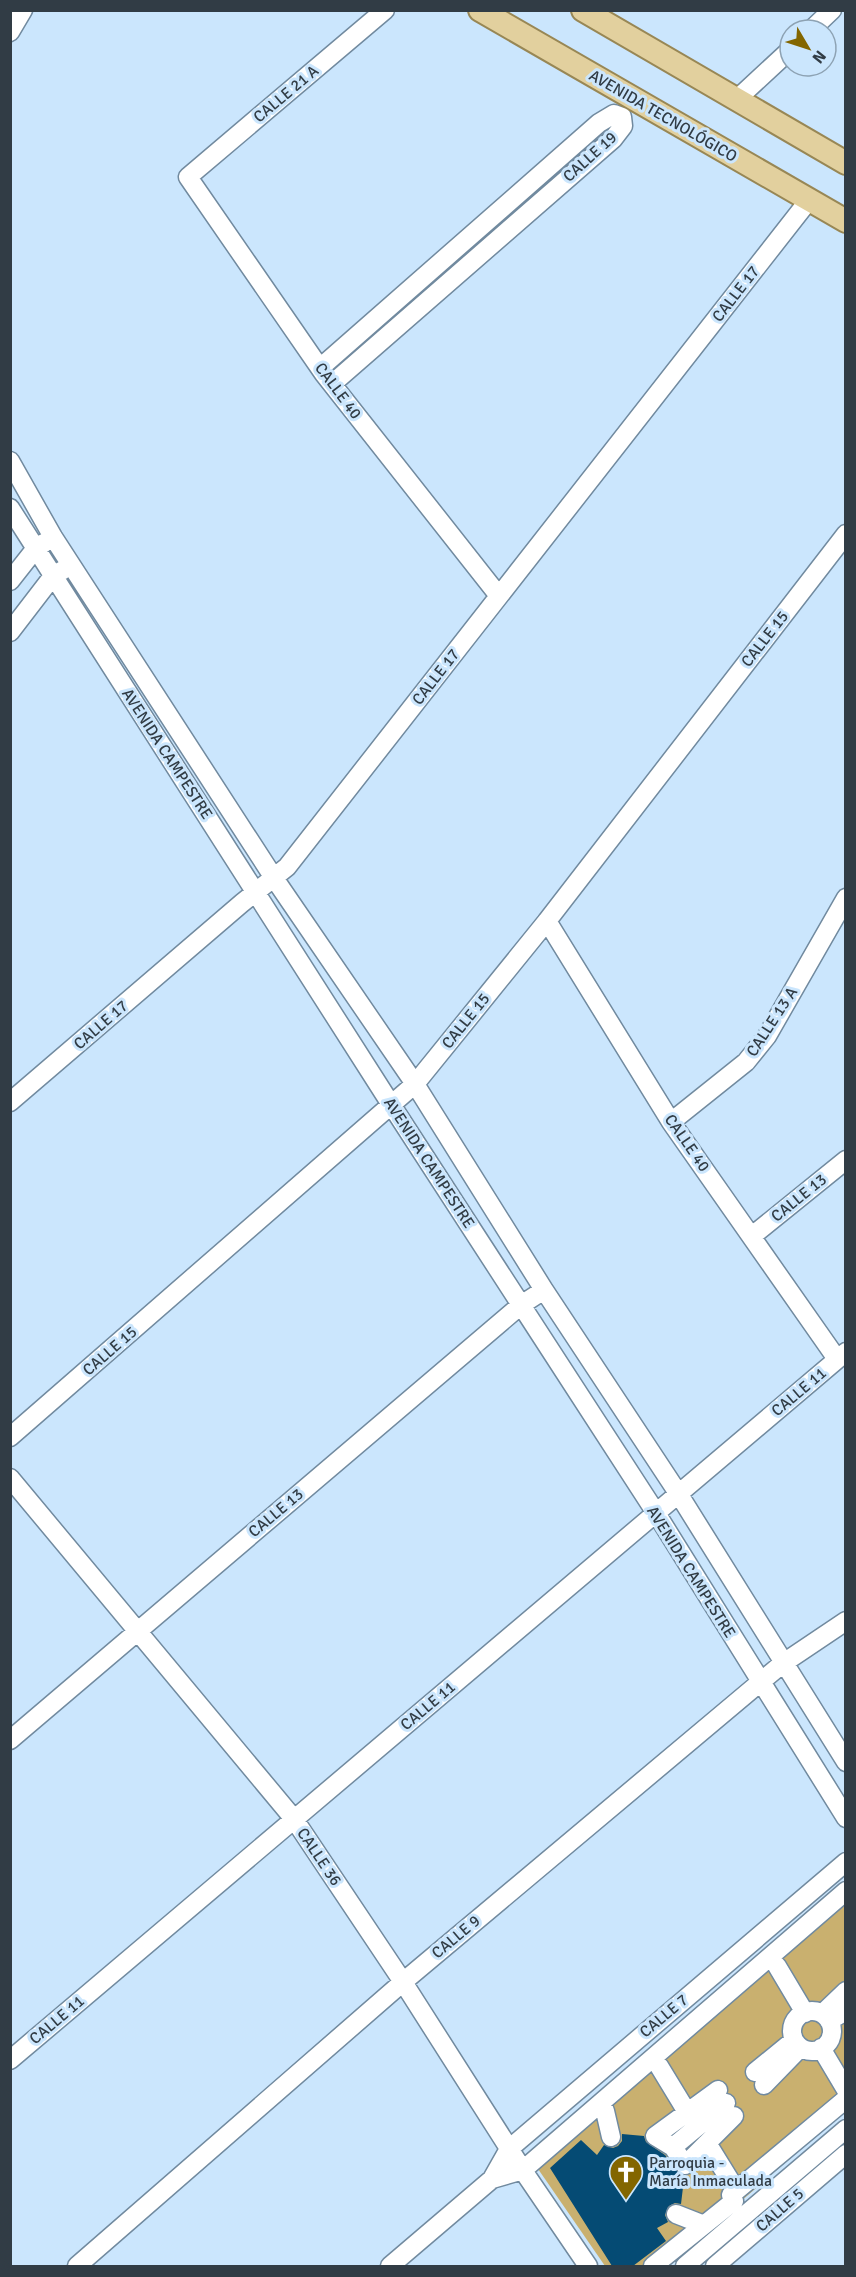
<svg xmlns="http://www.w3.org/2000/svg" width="856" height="2277" viewBox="0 0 856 2277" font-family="Signika,sans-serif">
<rect width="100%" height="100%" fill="#cbe6fd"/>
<!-- green -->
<path fill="#c9b06f" d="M 845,1902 L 845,2111 L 666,2266 L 605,2266 L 536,2166 Z"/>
<!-- building -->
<path fill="#054b74" d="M 622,2134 L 644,2136 L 646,2142 L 665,2155 L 684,2179 L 681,2204 L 675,2203 L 669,2206 L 665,2215 L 668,2222 L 657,2228 L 666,2241 L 633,2266 L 612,2266 L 550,2168 L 581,2140 L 597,2155 L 604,2145 L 613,2148 L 618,2146 L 622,2141 Z"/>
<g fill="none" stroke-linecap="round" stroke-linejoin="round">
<!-- minor casing -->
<g stroke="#718a9f" stroke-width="21">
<path id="minor" d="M 385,10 L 188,177 L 324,374 L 499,596
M 811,30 L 832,10
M 10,32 L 23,10
M 736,100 L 790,50
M 320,368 L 599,123 L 614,114 L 622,117 L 623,126 L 613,139 L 332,384
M 10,461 L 53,537 L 274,878 L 415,1084 L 544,1290 L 678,1493 L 846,1762
M 10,508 L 392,1106 L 656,1513 L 846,1818
M 10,581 L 36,548 L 44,543
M 10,632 L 53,576 L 63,570
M 547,921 L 671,1122 L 837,1359
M 10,1102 L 242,903 L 287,867 L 809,200
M 671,1122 L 746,1062 L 767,1036 L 846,898
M 752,1236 L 846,1160
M 10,1437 L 415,1084 L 547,921 L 846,534
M 10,1478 L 294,1819 L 403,1982 L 526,2175 L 588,2266
M 10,1740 L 521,1305 L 544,1290
M 777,1966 L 805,2013
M792 2031a20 20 0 1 1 40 0a20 20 0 1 1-40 0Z
M 823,2013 L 846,1991
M 829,2021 L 846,2011
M 821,2048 L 846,2090
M 10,2060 L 846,1352
M 659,2066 L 687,2112
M 755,2072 L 793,2041
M 764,2085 L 800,2048
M 718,2090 L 655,2136 L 673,2147 L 685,2165 L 734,2116
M 605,2111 L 611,2137
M 707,2143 L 736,2190
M 673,2147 L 726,2103
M 492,2179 L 523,2170 L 846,1891
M 676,2214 L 704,2225
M 77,2266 L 403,1982 L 782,1664 L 846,1621
M 390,2266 L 492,2179 L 509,2149 L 846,1862
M 653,2266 L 734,2201 L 731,2195 L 846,2099
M 685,2266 L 846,2129
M 715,2266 L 846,2154"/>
</g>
<!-- major casing -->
<g stroke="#988755" stroke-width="26">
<path id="major" d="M 480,10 L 846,221
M 583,10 L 846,163"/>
</g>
<!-- minor -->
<use href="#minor" stroke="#fff" stroke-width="18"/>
<!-- major -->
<use href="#major" stroke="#e2d09e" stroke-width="22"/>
</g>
<!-- icons -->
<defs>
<g id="church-pin" transform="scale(1.725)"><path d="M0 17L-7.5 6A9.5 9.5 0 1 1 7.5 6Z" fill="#836600" stroke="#cbe6fd"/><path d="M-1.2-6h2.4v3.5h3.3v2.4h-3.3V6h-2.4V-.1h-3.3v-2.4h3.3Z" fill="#fff"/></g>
</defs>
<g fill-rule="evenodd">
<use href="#church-pin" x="626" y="2172"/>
</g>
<g text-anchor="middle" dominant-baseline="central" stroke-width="6" stroke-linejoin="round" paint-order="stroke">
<!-- street labels -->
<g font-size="16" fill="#313c45" stroke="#cbe6fd">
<text transform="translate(286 94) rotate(-40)">CALLE 21 A</text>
<text transform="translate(663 116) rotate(30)">AVENIDA TECNOLÓGICO</text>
<text transform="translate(590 157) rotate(-42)">CALLE 19</text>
<text transform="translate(736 294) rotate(-52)">CALLE 17</text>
<text transform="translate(338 391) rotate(53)">CALLE 40</text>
<text transform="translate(765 639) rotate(-52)">CALLE 15</text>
<text transform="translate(436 677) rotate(-52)">CALLE 17</text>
<text transform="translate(167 754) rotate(57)">AVENIDA CAMPESTRE</text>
<text transform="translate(466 1021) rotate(-51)">CALLE 15</text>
<text transform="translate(772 1022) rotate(-57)">CALLE 13 A</text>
<text transform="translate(101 1025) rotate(-41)">CALLE 17</text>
<text transform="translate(687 1143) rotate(55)">CALLE 40</text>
<text transform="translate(429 1163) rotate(57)">AVENIDA CAMPESTRE</text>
<text transform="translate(799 1198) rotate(-39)">CALLE 13</text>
<text transform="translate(110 1351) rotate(-41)">CALLE 15</text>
<text transform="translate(799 1392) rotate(-40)">CALLE 11</text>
<text transform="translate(276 1513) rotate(-40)">CALLE 13</text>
<text transform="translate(691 1572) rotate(58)">AVENIDA CAMPESTRE</text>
<text transform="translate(428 1706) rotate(-40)">CALLE 11</text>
<text transform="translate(319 1857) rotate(56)">CALLE 36</text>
<text transform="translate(456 1937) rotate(-40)">CALLE 9</text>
<text transform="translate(664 2016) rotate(-40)">CALLE 7</text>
<text transform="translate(57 2020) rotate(-40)">CALLE 11</text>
<text transform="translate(780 2210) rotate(-41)">CALLE 5</text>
</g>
<!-- poi labels -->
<g font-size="16" fill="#313c45" stroke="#cbe6fd" text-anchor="start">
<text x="649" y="2163">Parroquia -<tspan x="649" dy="18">María Inmaculada</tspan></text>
</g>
</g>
<!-- border -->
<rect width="856" height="2277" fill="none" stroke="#313c45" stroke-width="24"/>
<!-- north arrow -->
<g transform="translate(808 48) rotate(129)"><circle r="28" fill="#cbe6fd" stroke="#8da2b3" stroke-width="1.5"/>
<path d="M0-4.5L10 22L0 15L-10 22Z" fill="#836600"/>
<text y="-9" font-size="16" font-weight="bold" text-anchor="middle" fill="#313c45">N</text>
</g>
</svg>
